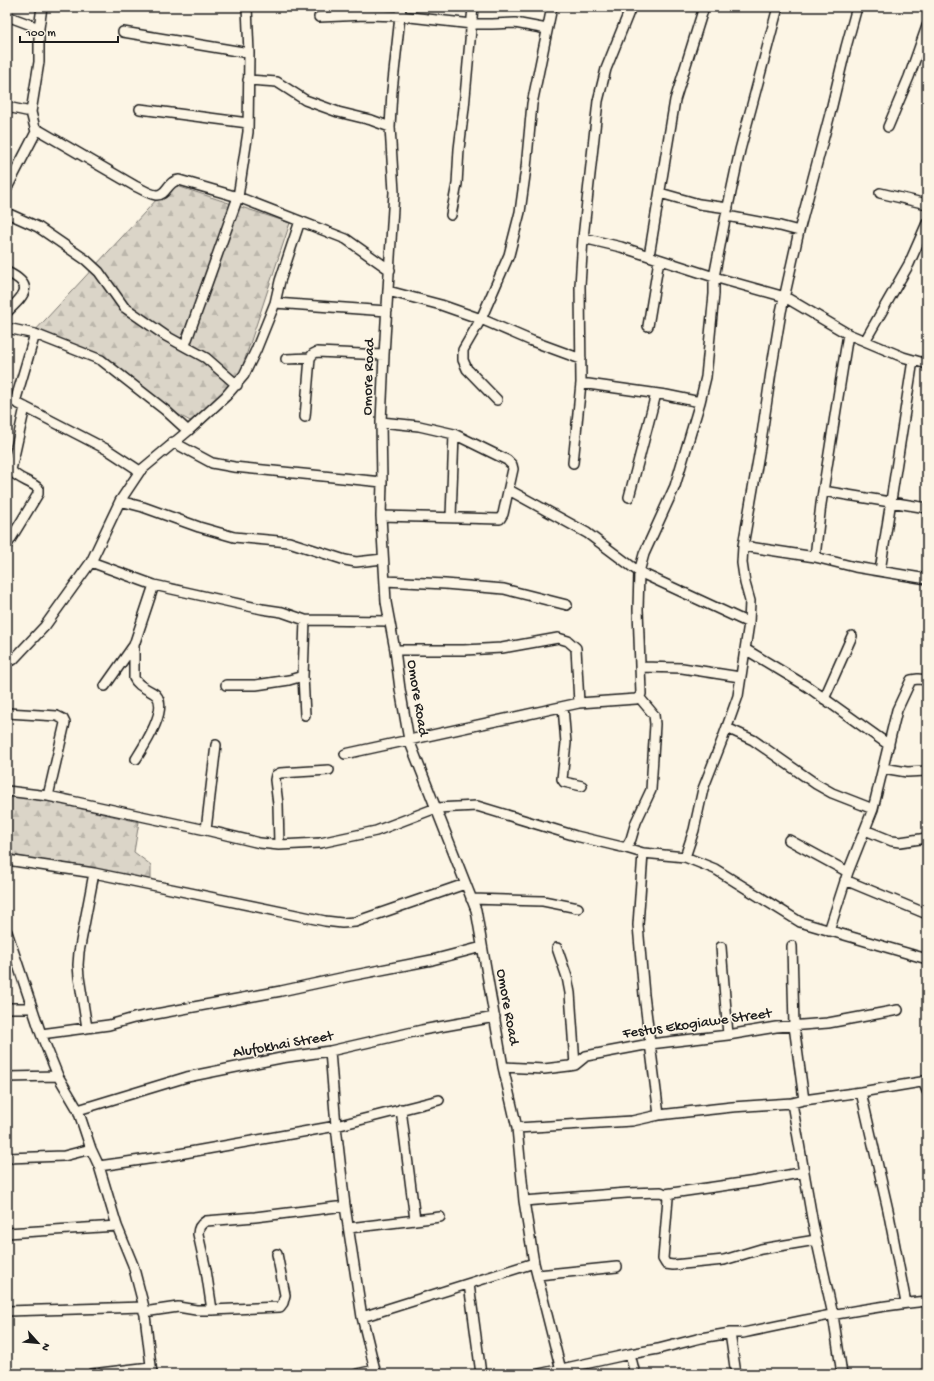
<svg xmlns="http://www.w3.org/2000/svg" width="934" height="1381" viewBox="0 0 934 1381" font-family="'Gochi Hand',sans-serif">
<defs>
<pattern id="forest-firs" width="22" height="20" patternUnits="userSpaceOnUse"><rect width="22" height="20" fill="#dbd5c8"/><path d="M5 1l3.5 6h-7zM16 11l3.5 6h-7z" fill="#bbb6ab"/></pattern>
</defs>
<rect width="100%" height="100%" fill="#fcf5e5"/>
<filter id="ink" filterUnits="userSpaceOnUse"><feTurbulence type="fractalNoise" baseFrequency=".025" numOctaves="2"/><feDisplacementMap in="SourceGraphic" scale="8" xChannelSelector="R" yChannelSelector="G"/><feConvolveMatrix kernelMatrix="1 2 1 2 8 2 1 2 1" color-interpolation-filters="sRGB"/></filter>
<g filter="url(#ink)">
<!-- forest -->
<path fill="url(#forest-firs)" stroke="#7c7872" d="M 171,184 L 290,223 L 238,380 L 192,422 L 172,411 L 101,361 L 33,333 Z
M 7,792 L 139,822 L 134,852 L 151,865 L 151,884 L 7,854 Z"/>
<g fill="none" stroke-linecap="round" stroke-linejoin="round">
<!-- minor casing -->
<g stroke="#1c1c1c" stroke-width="12">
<path id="minor" d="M 401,7 L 392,91 L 390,127 L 394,192 L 384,355 L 381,422 L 382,482 L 381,516 L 386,602 L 395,650 L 400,689 L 409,740 L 476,910 L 503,1067 L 517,1128 L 524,1201 L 534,1263 L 562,1374
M 7,16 L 39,28
M 319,17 L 366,15 L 401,16 L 472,24 L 492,24 L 515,23 L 547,29
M 123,32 L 249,53
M 248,80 L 277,82 L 305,100 L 338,112 L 371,120 L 390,127
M 7,107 L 31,112
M 140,109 L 248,123
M 888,127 L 909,77 L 927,26
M 35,128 L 135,186 C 142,189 149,194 156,195 C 167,196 167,181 179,180 L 238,197 L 346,239 L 390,270
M 7,188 L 36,132 L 31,112 L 39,62 L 39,28 L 42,7
M 660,193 L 699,204 L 728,208
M 880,193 L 927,204
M 7,213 L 38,227 L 86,260 L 99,272 L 124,307 L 166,336 L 206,358 L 237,385
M 451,215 L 457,184 L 459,149 L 464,108 L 473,7
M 727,216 L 780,226 L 799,231
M 583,238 L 621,247 L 714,277 L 785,297 L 848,334 L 903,357 L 927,364
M 649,256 L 675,100 L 704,7
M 7,272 C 36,286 24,295 7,312
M 388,291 L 441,305 L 481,319 L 532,341 L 581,359
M 275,303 L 387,311
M 648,326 L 659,260
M 7,328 L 35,334 L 15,402
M 35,334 L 101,360 L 165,410 L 188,431
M 865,341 L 909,264 L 927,223
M 185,345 L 238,197 L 248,132 L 249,53 L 247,7
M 286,359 L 310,358
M 581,383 L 666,395 L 700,402
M 7,399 L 15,402 L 108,450 L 140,471
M 497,400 L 467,369 L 463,360 L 463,350 L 481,319 L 509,255 L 520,212 L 526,168 L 532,104 L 552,7
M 305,417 L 310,358 L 313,354 L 317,352 L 384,355
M 173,442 L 212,463 L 234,467 L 382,482
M 573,463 L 581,383 L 580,286 L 583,238 L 598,101 L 606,69 L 631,7
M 509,490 L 587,533 L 639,572 L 749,623
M 823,491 L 927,508
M 629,497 L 656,394
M 120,501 L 143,507 L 199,527 L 234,537 L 289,542 L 345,560 L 356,562 L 383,559
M 381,516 L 500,519 L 503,514 L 513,469 L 512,465 L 507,460 L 454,434 L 419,426 L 381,422
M 451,517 L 454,434
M 7,545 L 38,494 L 38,488 C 30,481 17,479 11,470 L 25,407
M 743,546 L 815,557 L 855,567 L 927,579
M 815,557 L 821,504 L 848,334
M 91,562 L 154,585 L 262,609 L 282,612 L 305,620 L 389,621
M 880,571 L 913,360
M 385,581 L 445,584 L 504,589 L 567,605
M 305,620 L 303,676 L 305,715
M 745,649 L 808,687 L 889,745
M 395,650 L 464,650 L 502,648 L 558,638 L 568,641 L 576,648 L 579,703
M 7,660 L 13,660 L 45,626 L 91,562 L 120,501 L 140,471 L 188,431 L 226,396 L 244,375 L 256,350 L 275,303 L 280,281 L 300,221
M 641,667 L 682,668 L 740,677
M 226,685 L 256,685 L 289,680 L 303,676
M 105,686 L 134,645
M 824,699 L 852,636
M 563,707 L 566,743 L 562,779 L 564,782 L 582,786
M 7,713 L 57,716 L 63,719 L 65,723 L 48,796
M 727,728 L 753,740 L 816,784 L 832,793 L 873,809
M 345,754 L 579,703 L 636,699 L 639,697 L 641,694 L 638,609 L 639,572 L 644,554 L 675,486 L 700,402 L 706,377 L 714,294 L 714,277 L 724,225 L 740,150 L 778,7
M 136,759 C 144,746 169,709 156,695 C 149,689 138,687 134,678 L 134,645 L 154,585
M 883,768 L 907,772 L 927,771
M 7,791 L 48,796 L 206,830 L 260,843 L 279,845 L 320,843 L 376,831 L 436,808 L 477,806 L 576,836 L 626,848 L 643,853 L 685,857 L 715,869 L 800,922 L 927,959
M 206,830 L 216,745
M 865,830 L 892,841 L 900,842 L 927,838
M 789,840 L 848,872
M 279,845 L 278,804 L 275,780 L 276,775 L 280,773 L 329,770
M 626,848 L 631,839 L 636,822 L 651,790 L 655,724 L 654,715 L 639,697
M 643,853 L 638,925 L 644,995 L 659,1115
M 685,857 L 694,830 L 703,789 L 723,738 L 738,696 L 749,623 L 750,601 L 745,583 L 742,563 L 743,546 L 760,448 L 771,372 L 781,312 L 799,231 L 830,114 L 846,47 L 857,7
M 7,860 L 94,873 L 325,921 L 342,923 L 355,922 L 465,884
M 845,880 L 927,914
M 471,899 L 543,901 L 578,908
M 829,931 L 848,872 L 873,809 L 897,710 L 911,680 L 918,679 L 927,680
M 7,932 L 41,1034 L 58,1076 L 78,1110 L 91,1149 L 99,1166 L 117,1226 L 133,1265 L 144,1307 L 152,1374
M 792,946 L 794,1026 L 804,1100
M 721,947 L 728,1035
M 557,948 L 567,977 L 570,993 L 575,1065
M 7,1008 L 32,1008
M 87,1028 L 79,977 L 78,965 L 79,952 L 94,873
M 41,1034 L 109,1025 L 134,1018 L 281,991 L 350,976 L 432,960 L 482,947
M 330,1051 L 336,1126 L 345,1206 L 362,1317 L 376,1374
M 503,1067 L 544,1069 L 569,1066 L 575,1065 L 586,1056 L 650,1044 L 728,1035 L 776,1027 L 828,1023 L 898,1010
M 7,1077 L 58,1076
M 923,1081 L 927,1091
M 861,1092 L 888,1210 L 906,1303
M 792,1103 L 813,1224 L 833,1315 L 842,1374
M 401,1109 L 415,1220
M 78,1110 L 187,1077 L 281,1058 L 330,1051 L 422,1030 L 495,1017
M 517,1128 L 632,1121 L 659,1115 L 732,1107 L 792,1103 L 804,1100 L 861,1092 L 927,1081
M 7,1158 L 64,1156 L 91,1149
M 99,1166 L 162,1157 L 336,1126 L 439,1100
M 665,1194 L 756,1181 L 804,1172
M 524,1201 L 627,1193 L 661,1192 L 665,1194 L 668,1198 L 663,1259 L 666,1264 L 673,1265 L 724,1260 L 761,1249 L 816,1240
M 349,1228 L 440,1217
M 7,1233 L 117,1226
M 538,1275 L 617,1267
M 469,1284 L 481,1374
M 212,1310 L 206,1270 L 198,1234 C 198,1227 201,1224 206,1221 L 255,1217 L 345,1206
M 7,1311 L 144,1307
M 144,1312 L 178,1307 L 196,1310 L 212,1310 L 280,1307 L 283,1303 L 285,1295 L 277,1254
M 362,1317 L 534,1263
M 730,1333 L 736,1374
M 630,1354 L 635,1374
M 92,1374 L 150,1367
M 357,1374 L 375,1370
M 539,1374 L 630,1354 L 658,1349 L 701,1338 L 730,1333 L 743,1333 C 804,1320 865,1307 927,1301"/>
</g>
<!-- minor -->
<use href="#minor" stroke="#fcf5e5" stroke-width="9"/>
</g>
</g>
<g text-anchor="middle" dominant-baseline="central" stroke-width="3" stroke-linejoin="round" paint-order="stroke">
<!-- street labels -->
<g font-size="15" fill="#1c1c1c" stroke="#fcf5e5">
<text transform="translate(369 377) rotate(-88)">Omore Road</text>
<text transform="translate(417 698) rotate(81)">Omore Road</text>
<text transform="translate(507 1007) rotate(80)">Omore Road</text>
<text transform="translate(697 1024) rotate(-8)">Festus Ekogiawe Street</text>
<text transform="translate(283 1045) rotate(-10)">Alufokhai Street</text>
</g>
</g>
<!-- margin -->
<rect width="934" height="1381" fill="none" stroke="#fcf5e5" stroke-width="24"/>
<rect x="12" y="12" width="910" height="1357" fill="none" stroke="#1c1c1c" stroke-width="1.5" filter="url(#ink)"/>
<!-- north arrow -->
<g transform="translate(38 1343) rotate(117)" stroke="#fcf5e5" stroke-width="3" paint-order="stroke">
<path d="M0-3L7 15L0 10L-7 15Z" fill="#1c1c1c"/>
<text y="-6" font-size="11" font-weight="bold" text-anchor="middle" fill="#1c1c1c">N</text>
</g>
<!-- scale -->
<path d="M20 36v6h98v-6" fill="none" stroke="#1c1c1c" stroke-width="2"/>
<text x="26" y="36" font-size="12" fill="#1c1c1c" stroke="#fcf5e5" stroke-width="3" paint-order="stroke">100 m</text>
</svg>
